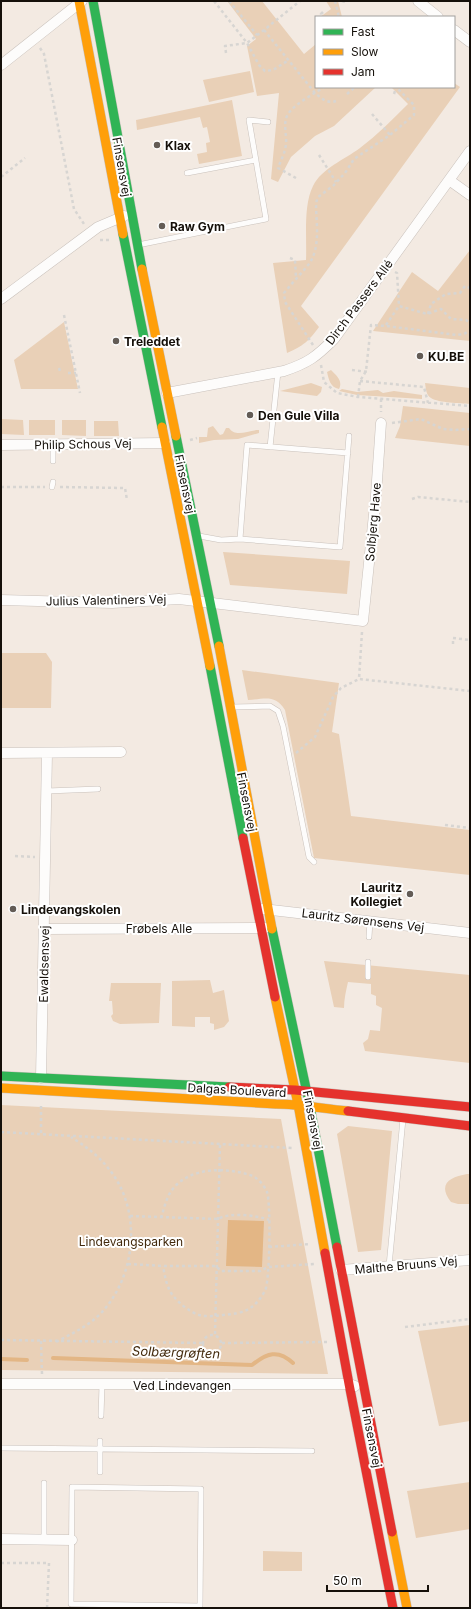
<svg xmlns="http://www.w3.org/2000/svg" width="471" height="1609" viewBox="0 0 471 1609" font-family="Inter,sans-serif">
<rect width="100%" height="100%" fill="#f3eae2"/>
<!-- green -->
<path fill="#e9d0b7" d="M 227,1 L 262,1 L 304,54 L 316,44 L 316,87 L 376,87 L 334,126 L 315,136 L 291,157 L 278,182 L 271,179 L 279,93 L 257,96 L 247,46 L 256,39 Z
M 326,1 L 338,1 L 342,17 L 320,17 L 331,9 Z
M 250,71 L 254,92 L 209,102 L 203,80 Z
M 454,83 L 460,87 L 301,306 L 319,327 C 309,341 303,346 287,353 L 273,263 L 306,260 C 307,238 303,206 313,186 C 322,168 344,160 360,148 C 377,135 392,120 408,104 L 391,87 L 454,87 Z
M 232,100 L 242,156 L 199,164 L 197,154 L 207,152 L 206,143 L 210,142 L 207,127 L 203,128 L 200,117 L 137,130 L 136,120 Z
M 470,250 L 470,341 L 373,331 L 412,272 L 438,291 Z
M 64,322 L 78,389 L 21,389 L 14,360 Z
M 331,370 C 337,376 343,381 339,389 C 330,387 329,380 327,372 Z
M 311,383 L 322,387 L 321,392 L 317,396 L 280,391 Z
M 425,383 L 470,388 L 470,404 C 460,403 439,403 431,398 C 426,395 426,389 425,383 Z
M 342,389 L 357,392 L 378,390 L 383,393 L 394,391 L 422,395 L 422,399 L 357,395 L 339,391 Z
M 403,406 L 470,413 L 470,446 L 395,438 L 400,426 Z
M 1,419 L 23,420 L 24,435 L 1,434 Z
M 29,420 L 55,420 L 55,435 L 29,435 Z
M 62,420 L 86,420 L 86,436 L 62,435 Z
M 94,421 L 118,421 L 119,436 L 94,436 Z
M 213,426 L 220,435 L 223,434 L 226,428 L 229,428 C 236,438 248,430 259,430 L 259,433 L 238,439 L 214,440 L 199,443 L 199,437 L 207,437 L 208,428 Z
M 223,552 L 350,561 L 347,594 L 230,585 Z
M 1,653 L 46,653 L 52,662 L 51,708 L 1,708 Z
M 242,670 L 339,683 L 332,732 L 339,734 L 351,816 L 470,830 L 470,875 L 314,858 L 285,710 C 275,694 265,699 248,700 Z
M 324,961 L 470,975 L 470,1063 L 365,1051 L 363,1043 L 368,1039 L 370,1030 L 380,1031 L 382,1008 L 376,1005 L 376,996 L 371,994 L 371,984 L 348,982 C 346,991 344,999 344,1008 L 334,1007 Z
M 210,980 L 213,993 L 224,990 L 229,1021 L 224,1027 L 214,1030 L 214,1024 L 210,1023 L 210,1017 L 195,1017 L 195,1027 L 172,1026 L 172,981 Z
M 111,983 L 161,983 L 159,1023 L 120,1024 L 113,1021 L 111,1016 L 113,1014 L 112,1001 L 109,1001 Z
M 1,1105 L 281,1119 L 328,1374 L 1,1370 Z
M 348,1126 L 392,1131 L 381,1250 L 358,1252 L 337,1134 Z
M 467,1174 L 470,1174 L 470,1204 L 458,1204 L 451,1202 C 437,1184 450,1177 467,1174 Z
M 470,1325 L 470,1421 L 439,1426 L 418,1331 Z
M 470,1482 L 470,1529 L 416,1538 L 407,1491 Z
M 263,1551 L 302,1552 L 302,1571 L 263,1571 Z"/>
<!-- water -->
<path fill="#e3b685" d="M 228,1220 L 264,1221 L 262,1267 L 226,1266 Z"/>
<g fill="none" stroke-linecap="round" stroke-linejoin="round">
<!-- stream -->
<path stroke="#e3b685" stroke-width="4" d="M 53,1358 L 252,1365 C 267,1353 278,1349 293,1363
M 1,1359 L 27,1360"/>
<!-- lane casing -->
<g stroke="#c9c1bb" stroke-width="6">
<path id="lane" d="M 187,173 L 256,160
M 138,245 L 266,219 L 249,120 L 268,122
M 270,447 L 278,372
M 53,461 L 53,444
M 52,487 L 53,482
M 199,536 L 221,540 L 240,539 L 340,547 L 349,436
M 240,539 L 247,445 L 348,453
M 233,707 L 270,706 L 278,711 L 283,726 L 309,857 L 314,862
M 47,791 L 98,789
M 369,937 L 370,921
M 368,977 L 368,962
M 389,1266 L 403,1119
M 101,1416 L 102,1385
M 100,1441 L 100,1472
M 1,1448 L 312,1451
M 72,1487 L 201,1489 L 200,1606 L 71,1604 Z
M 44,1540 L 44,1483"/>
</g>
<!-- street casing -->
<g stroke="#c9c1bb" stroke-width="11">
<path id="street" d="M 418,1 L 438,17
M 454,30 L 470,42
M 1,65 L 82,1
M 449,180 L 470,195
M 1,299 L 98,227 L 124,216
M 167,393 L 284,371 C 308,363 316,357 334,339 L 470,151
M 1,445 L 165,443
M 1,600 L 112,603 L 179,599 L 363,621 L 376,495 L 381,423
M 1,753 L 121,752
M 263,909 L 470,933
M 45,929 L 265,928
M 41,1078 L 47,753
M 341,1270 L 470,1260
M 1,1384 L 349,1384 L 355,1386
M 1,1539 L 72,1540"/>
</g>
<!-- fast casing -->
<g stroke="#c9c1bb" stroke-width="10">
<path id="fast" d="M 93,1 L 142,269
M 123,234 L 162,427
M 176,436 L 219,646
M 210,666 L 243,838
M 272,929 L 310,1107 L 337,1247
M 1,1076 L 229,1087"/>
</g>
<!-- slow casing -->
<g stroke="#c9c1bb" stroke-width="10">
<path id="slow" d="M 79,1 L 123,234
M 142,269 L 176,436
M 162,427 L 210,666
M 219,646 L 272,929
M 275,997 L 298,1104 L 325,1253
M 1,1088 L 276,1104 C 300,1104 324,1109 348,1111
M 392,1532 L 407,1608"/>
</g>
<!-- jam casing -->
<g stroke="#c9c1bb" stroke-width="10">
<path id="jam" d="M 243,838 L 275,997
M 229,1087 L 295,1090 L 470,1107
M 348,1111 L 470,1126
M 337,1247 L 392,1532
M 325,1253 L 349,1384 L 393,1608"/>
</g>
<!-- path -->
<path stroke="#d7d5d2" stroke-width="2.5" stroke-dasharray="3 3" stroke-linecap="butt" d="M 214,1 L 247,43 L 259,65 L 265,71 L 273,70 L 289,60
M 229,1 L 257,35
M 335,1 L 339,17
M 342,1 L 346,2 L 346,1
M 323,12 L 321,14 L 324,17
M 264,30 L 315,93 C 321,98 327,104 336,101
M 40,48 L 44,54 L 74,209 L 84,224
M 226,53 L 225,46 L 247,43 L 264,30 L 300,1
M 347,94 L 355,87
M 394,94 L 396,88
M 372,114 L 390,135
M 319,155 L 336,182
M 1,177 L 25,158
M 296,178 L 278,168 C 281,160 285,153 286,144 C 287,135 283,125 287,116 C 292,105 314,94 324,87
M 100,240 L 111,240
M 290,258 L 295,260 L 296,278
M 395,272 L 397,273 L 399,306 L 427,314 L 441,309 L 451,319 L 466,320 L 470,323
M 428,314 L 431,304 L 446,294 L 460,293 L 465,286 L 470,288
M 64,315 L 80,393
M 386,325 L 399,306
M 313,345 L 285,302 L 284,293 C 292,283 301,274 309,264 C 321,247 316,223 316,203 L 318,197 L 333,186 L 345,173 L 354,159 L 390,135 L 414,115 L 414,105 L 396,87
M 321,365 L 324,382 L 337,393 L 358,397 L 470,406
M 59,368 L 60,371
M 352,370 L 368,372
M 68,373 L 76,373
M 360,381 L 424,387 L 428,403
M 358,397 L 360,381 L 366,371 L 371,325 L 386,326 L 457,335 L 464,334 L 470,330
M 381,399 L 381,412
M 392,423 L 421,419 L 443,429 L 454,430 L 470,429
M 190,440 L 197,438
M 1,487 L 45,487
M 60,487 L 125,488 L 127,500
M 412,499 L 418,497 L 470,502
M 362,632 L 359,679 L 470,691
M 453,644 L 453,638 L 470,640
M 296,753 L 315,737 L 333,697 L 341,688 L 359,679
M 445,825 L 470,828
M 15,856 L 35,857
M 1,1132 L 292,1148
M 41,1133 L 41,1104
M 130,1216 L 218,1219 C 230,1212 256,1215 269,1220
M 161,1218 C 164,1209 166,1198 172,1190 C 189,1167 225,1167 250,1175 C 257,1177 264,1185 267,1192 C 271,1203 270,1281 265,1291 C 253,1311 244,1313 223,1315 C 215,1316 206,1317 199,1315 C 190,1312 180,1304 174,1297 C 167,1289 165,1277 163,1266
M 269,1247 L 310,1244
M 128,1264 L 163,1266 L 216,1266 L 221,1271 L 260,1271 L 268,1267 L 314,1264
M 405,1327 L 470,1319
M 215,1334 L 220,1145
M203 1344a9 9 0 1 1 18 0a9 9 0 1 1-18 0Z
M 1,1340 L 203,1343
M 41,1341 L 42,1374
M 56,1342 C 73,1333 89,1326 102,1312 C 137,1274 142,1208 108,1168 C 98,1155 85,1146 71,1137
M 222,1343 L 327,1342
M 1,1563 L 49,1563 L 47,1608"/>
<!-- lane -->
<use href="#lane" stroke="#fdfcfb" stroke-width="5"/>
<!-- street -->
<use href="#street" stroke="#fdfcfb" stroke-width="10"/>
<!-- fast -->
<use href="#fast" stroke="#30b455" stroke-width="9"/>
<!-- slow -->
<use href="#slow" stroke="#ff9f0a" stroke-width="9"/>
<!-- jam -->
<use href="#jam" stroke="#e5322d" stroke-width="9"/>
</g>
<!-- markers -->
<g fill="#635c56" stroke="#fff" stroke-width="1.5">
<circle cx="157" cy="145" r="4"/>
<circle cx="162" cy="226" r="4"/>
<circle cx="116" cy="341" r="4"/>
<circle cx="420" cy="356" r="4"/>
<circle cx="250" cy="415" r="4"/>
<circle cx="410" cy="894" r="4"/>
<circle cx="13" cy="909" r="4"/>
</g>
<g text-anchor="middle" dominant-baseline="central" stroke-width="4" stroke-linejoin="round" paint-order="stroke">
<!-- poi labels -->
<g font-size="12" font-weight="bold" fill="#15100a" stroke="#fff" text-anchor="start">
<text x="165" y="145">Klax</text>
<text x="170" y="226">Raw Gym</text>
<text x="124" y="341">Treleddet</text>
<text x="428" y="356">KU.BE</text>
<text x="258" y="415">Den Gule Villa</text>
<text x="402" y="887" text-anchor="end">Lauritz<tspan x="402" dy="14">Kollegiet</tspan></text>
<text x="21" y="909">Lindevangskolen</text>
</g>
<!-- street labels -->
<g font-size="12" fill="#15100a" stroke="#fff">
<text transform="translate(122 167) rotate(80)">Finsensvej</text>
<text transform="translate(359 302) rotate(-53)">Dirch Passers Allé</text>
<text transform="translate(83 444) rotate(-1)">Philip Schous Vej</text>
<text transform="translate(185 484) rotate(78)">Finsensvej</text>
<text transform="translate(373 522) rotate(-85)">Solbjerg Have</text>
<text transform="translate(106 600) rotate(-1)">Julius Valentiners Vej</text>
<text transform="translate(247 802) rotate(79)">Finsensvej</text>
<text transform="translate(363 920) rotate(7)">Lauritz Sørensens Vej</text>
<text x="159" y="928">Frøbels Alle</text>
<text transform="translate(44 964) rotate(-89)">Ewaldsensvej</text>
<text transform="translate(237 1090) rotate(3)">Dalgas Boulevard</text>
<text transform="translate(313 1120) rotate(79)">Finsensvej</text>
<text transform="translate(406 1265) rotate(-5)">Malthe Bruuns Vej</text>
<text x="182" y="1385">Ved Lindevangen</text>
<text transform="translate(372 1438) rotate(79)">Finsensvej</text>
</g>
<!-- park labels -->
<g font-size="12" fill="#42290c" stroke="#fff">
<text x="131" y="1241">Lindevangsparken</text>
</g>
<!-- water labels -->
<g font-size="13" font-style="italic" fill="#432a0d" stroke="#fff">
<text transform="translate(176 1352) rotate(2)">Solbærgrøften</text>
</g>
</g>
<!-- border -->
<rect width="471" height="1609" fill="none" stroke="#15100a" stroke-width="4"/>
<!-- legend -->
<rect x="315" y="16" width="140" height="72" fill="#ffffff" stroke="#a19f9d"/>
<rect x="323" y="29" width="20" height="6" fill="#30b455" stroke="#a19f9d"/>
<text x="351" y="36" font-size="12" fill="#15100a">Fast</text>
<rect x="323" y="49" width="20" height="6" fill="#ff9f0a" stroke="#a19f9d"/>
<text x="351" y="56" font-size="12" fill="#15100a">Slow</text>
<rect x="323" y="69" width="20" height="6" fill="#e5322d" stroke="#a19f9d"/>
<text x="351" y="76" font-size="12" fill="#15100a">Jam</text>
<!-- scale -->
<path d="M327 1585v6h101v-6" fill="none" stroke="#15100a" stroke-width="2"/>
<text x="333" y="1585" font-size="12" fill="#15100a" stroke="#ffffff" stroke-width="3" paint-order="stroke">50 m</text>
</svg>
